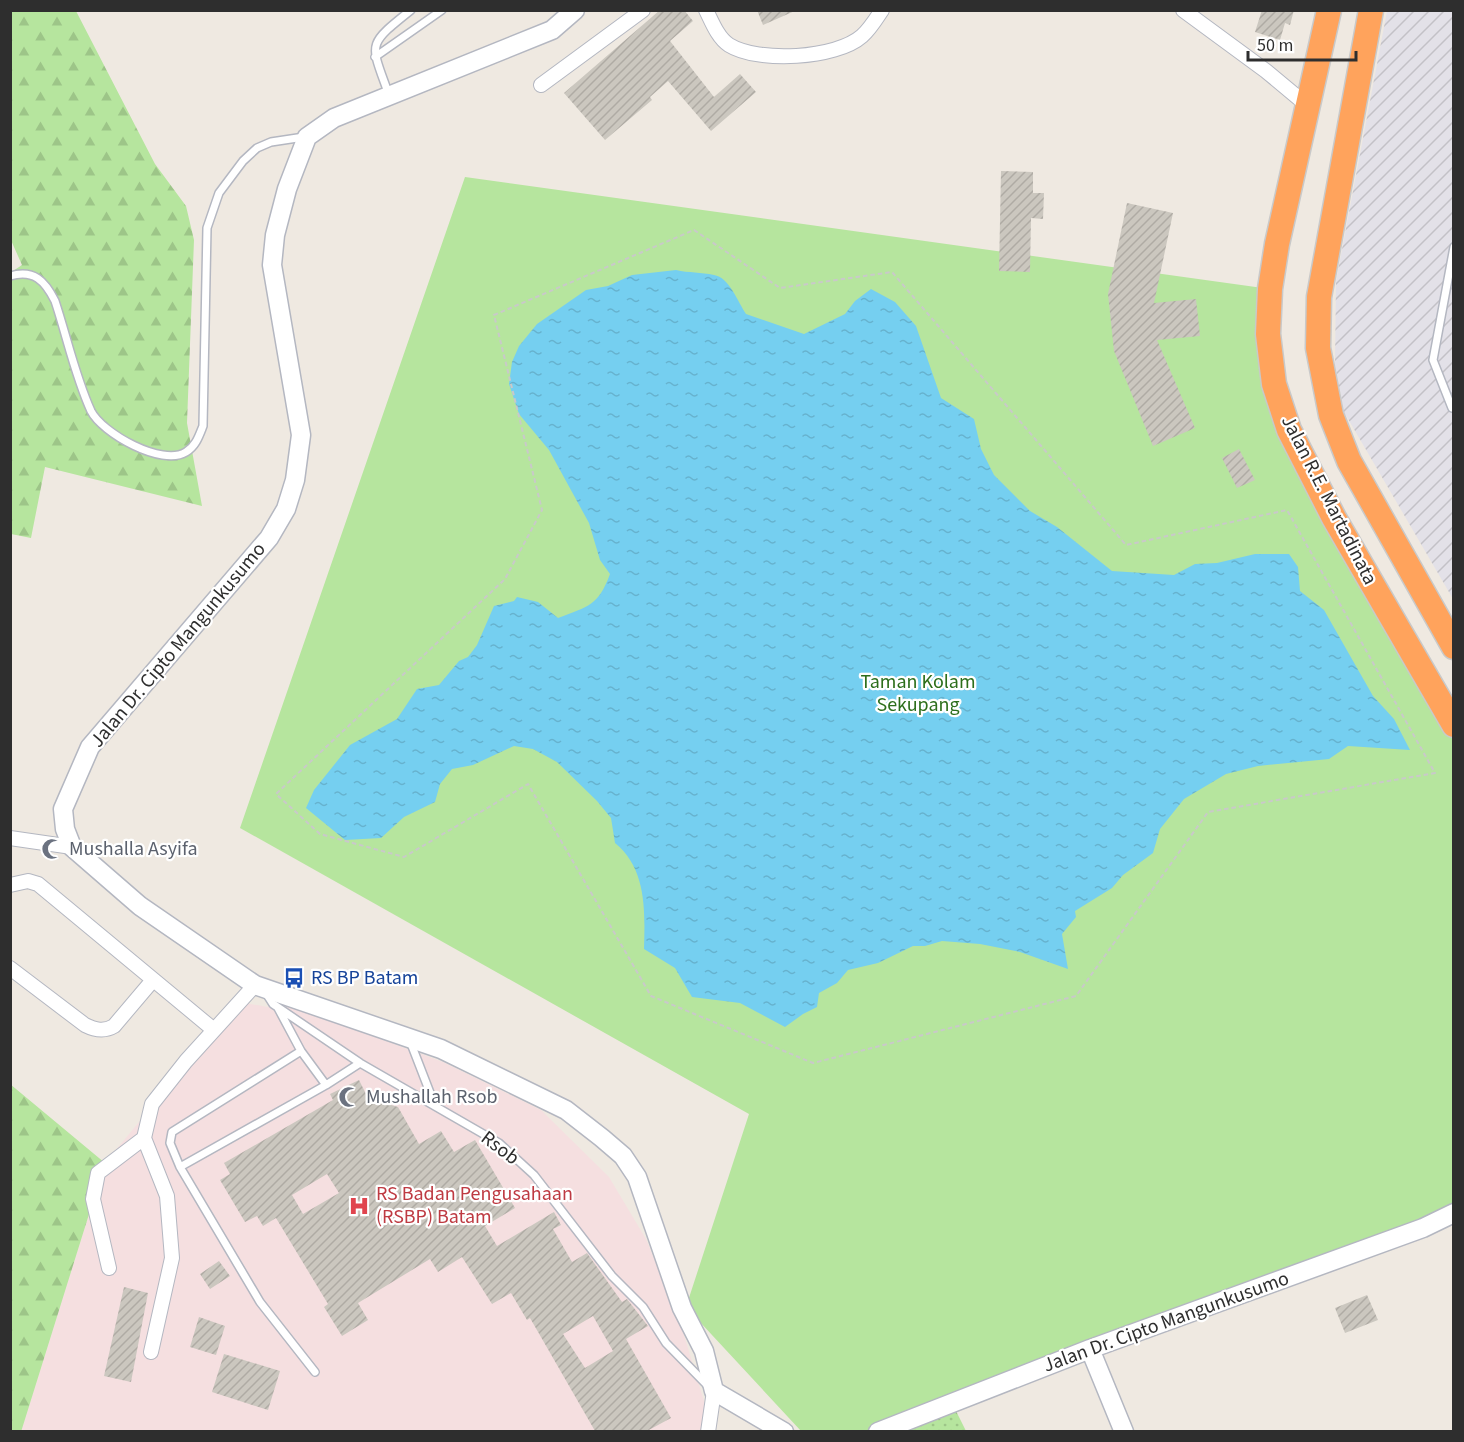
<svg xmlns="http://www.w3.org/2000/svg" width="1464" height="1442" viewBox="0 0 1464 1442" font-family="'Source Sans 3',sans-serif">
<defs>
<pattern id="industrial-furrows" width="10" height="10" patternUnits="userSpaceOnUse" patternTransform="scale(1.5)"><rect width="10" height="10" fill="#e3e1e8"/><path d="M-1 1l2-2M0 10L10 0M9 11l2-2" fill="none" stroke="#c3c1c7"/></pattern>
<pattern id="grass-dots" width="8" height="8" patternUnits="userSpaceOnUse" patternTransform="scale(1.5)"><rect width="8" height="8" fill="#b6e59e"/><path d="M2 2h.1M6 6h.1" fill="none" stroke="#9dc588" stroke-width="1.8" stroke-linecap="round"/></pattern>
<pattern id="forest-firs" width="22" height="20" patternUnits="userSpaceOnUse" patternTransform="scale(1.5)"><rect width="22" height="20" fill="#b6e59e"/><path d="M5 1l3.5 6h-7zM16 11l3.5 6h-7z" fill="#9dc588"/></pattern>
<pattern id="water-ripples" width="26" height="14" patternUnits="userSpaceOnUse" patternTransform="scale(1.5)"><rect width="26" height="14" fill="#75cff0"/><path d="M2 4q2-2 4 0t4 0M15 11q2-2 4 0t4 0" fill="none" stroke="#66b2ce"/></pattern>
<pattern id="building-hatch" width="6" height="6" patternUnits="userSpaceOnUse" patternTransform="scale(1.5)"><rect width="6" height="6" fill="#cbc7bf"/><path d="M-1 1l2-2M0 6l6-6M5 7l2-2" fill="none" stroke="#afaba4"/></pattern>
</defs>
<rect width="100%" height="100%" fill="#efe9e1"/>
<!-- industrial -->
<path fill="url(#industrial-furrows)" d="M 1387,11 L 1453,11 L 1453,599 L 1344,412 L 1335,365 L 1336,281 Z"/>
<!-- medical -->
<path fill="#f5dfe0" d="M 275,1000 L 443,1062 L 541,1110 L 609,1177 L 646,1239 L 681,1325 L 707,1411 L 701,1432 L 21,1432 L 105,1163 L 239,1002 L 268,1007 Z"/>
<!-- grass -->
<path fill="url(#grass-dots)" d="M 954,1407 L 966,1431 L 884,1432 Z"/>
<!-- forest -->
<path fill="url(#forest-firs)" d="M 10,11 L 76,11 L 155,164 L 186,206 L 194,240 L 187,423 L 202,506 L 45,467 L 31,538 L 11,534 L 10,273 L 22,265 L 10,238 Z
M 10,1084 L 105,1163 L 21,1432 L 10,1431 Z"/>
<!-- park -->
<path fill="#b6e59e" d="M 465,177 L 1270,289 L 1274,384 L 1453,725 L 1453,1213 L 884,1431 L 801,1431 L 686,1307 L 749,1114 L 240,828 Z"/>
<!-- water -->
<path fill="url(#water-ripples)" d="M 676,270 C 689,273 701,272 714,275 C 729,277 738,302 746,314 L 804,334 L 845,314 L 855,301 L 871,289 L 895,302 L 916,326 L 941,398 L 974,419 L 981,449 L 994,475 L 1030,511 L 1057,527 L 1112,571 L 1174,575 L 1195,564 L 1217,563 L 1255,554 L 1289,554 L 1298,567 L 1300,591 L 1324,610 L 1373,696 L 1394,719 L 1410,750 L 1348,746 L 1329,759 L 1258,766 L 1226,774 L 1184,799 L 1160,829 L 1153,853 L 1123,875 L 1112,888 L 1075,911 L 1076,917 L 1062,934 L 1068,969 L 1020,952 L 980,944 L 942,941 L 925,946 L 913,946 L 878,963 L 848,970 L 837,983 L 819,993 L 817,1007 L 803,1014 L 785,1027 L 740,1003 L 692,997 L 675,968 L 644,949 C 645,912 647,869 615,843 L 611,818 L 597,801 L 557,762 L 533,749 L 514,746 L 473,765 L 452,769 L 440,784 L 435,802 L 404,817 L 381,838 L 345,840 L 306,808 L 314,790 L 350,745 L 397,719 L 417,689 L 439,685 L 459,661 L 468,657 L 477,645 L 494,606 L 514,601 L 517,597 L 538,602 L 558,618 C 589,606 598,606 610,574 L 600,560 L 589,523 L 549,450 L 519,414 L 509,384 L 512,362 L 519,346 L 537,324 L 586,290 L 608,286 L 632,275 Z"/>
<!-- building -->
<path fill="url(#building-hatch)" fill-rule="evenodd" d="M 660,10 L 684,10 L 693,21 L 670,41 L 714,97 L 740,74 L 756,92 L 711,131 L 668,81 L 650,97 L 652,100 L 605,140 L 564,93 Z
M 757,10 L 797,10 L 763,25 Z
M 1262,10 L 1294,10 L 1290,25 L 1285,23 L 1280,40 L 1255,32 Z
M 1001,171 L 1033,172 L 1033,193 L 1044,193 L 1043,219 L 1031,218 L 1030,272 L 999,271 Z
M 1127,203 L 1173,213 L 1154,303 L 1196,299 L 1200,336 L 1157,340 L 1195,428 L 1153,446 L 1114,351 L 1108,294 Z
M 1239,449 L 1255,480 L 1237,488 L 1222,458 Z
M 359,1080 L 368,1098 L 398,1107 L 419,1144 L 441,1131 L 454,1152 L 475,1140 L 515,1208 L 485,1226 L 497,1246 L 554,1212 L 561,1225 L 553,1229 L 572,1262 L 587,1253 L 622,1302 L 627,1299 L 648,1326 L 626,1339 L 671,1418 L 647,1431 L 595,1431 L 530,1318 L 527,1320 L 511,1293 L 492,1304 L 462,1257 L 438,1272 L 430,1259 L 358,1303 L 368,1320 L 342,1336 L 324,1307 L 328,1304 L 276,1218 L 263,1226 L 257,1216 L 245,1222 L 220,1180 L 230,1174 L 224,1163 L 333,1100 L 330,1094 ZM 327,1174 L 339,1193 L 303,1214 L 292,1195 ZM 593,1316 L 613,1351 L 585,1368 L 563,1334 Z
M 219,1261 L 230,1276 L 210,1289 L 200,1274 Z
M 124,1287 L 148,1293 L 131,1382 L 104,1376 Z
M 1367,1295 L 1378,1320 L 1345,1333 L 1335,1308 Z
M 199,1317 L 225,1326 L 216,1355 L 190,1347 Z
M 224,1354 L 280,1371 L 268,1410 L 212,1392 Z"/>
<g fill="none" stroke-linecap="round" stroke-linejoin="round">
<!-- lane casing -->
<g stroke="#b4b7c1" stroke-width="10">
<path id="lane" d="M 375,57 L 442,10
M 389,95 C 370,42 366,46 411,10
M 10,276 C 34,269 45,281 55,301 C 67,337 75,376 91,411 C 102,433 162,467 186,452 C 196,446 199,436 203,426 L 207,228 L 219,193 L 243,161 L 257,148 L 271,142 L 304,137
M 1452,408 L 1433,360 L 1454,247
M 266,993 L 273,1004 L 360,1063 L 499,1143 L 534,1175 L 612,1276 L 643,1307 L 666,1343 L 710,1388
M 278,1008 L 301,1051 L 326,1085
M 410,1041 L 434,1103
M 301,1051 L 172,1132 L 170,1143 L 180,1167 L 260,1302 L 315,1372
M 180,1167 L 326,1085 L 360,1063"/>
</g>
<!-- street casing -->
<g stroke="#b4b7c1" stroke-width="16">
<path id="street" d="M 706,10 C 712,22 718,38 729,45 C 758,63 836,59 862,36 C 870,29 876,19 882,10
M 1183,10 L 1266,71 L 1308,106
M 541,85 L 643,10
M 10,838 L 72,847
M 10,885 L 28,881 L 38,884 L 214,1030
M 10,968 L 85,1025 C 95,1030 104,1032 114,1026 L 153,980
M 109,1268 L 93,1199 L 98,1173 L 144,1138
M 151,1352 L 172,1258 L 167,1196 L 144,1138 L 152,1104 L 186,1061 L 255,985
M 708,1432 L 714,1391"/>
</g>
<!-- secondary casing -->
<g stroke="#b4b7c1" stroke-width="21">
<path id="secondary" d="M 575,10 L 552,30 L 334,118 L 307,137 L 287,189 L 275,235 L 272,265 L 301,435 L 295,480 L 286,509 L 269,538 L 90,747 L 63,809 L 65,829 L 72,847 L 140,906 L 255,985 L 441,1049 L 566,1110 L 602,1138 L 623,1156 L 637,1177 L 682,1308 L 704,1351 L 714,1391 L 784,1432
M 1090,1349 L 1124,1432
M 878,1432 L 1090,1349 L 1423,1228 L 1454,1213"/>
</g>
<!-- highway casing -->
<g stroke="#c9c9c9" stroke-width="27">
<path id="highway" d="M 1329,10 L 1277,244 L 1270,289 L 1268,334 L 1274,384 L 1289,430 L 1334,518 L 1454,725
M 1371,10 L 1319,297 L 1318,348 L 1331,415 L 1349,461 L 1454,647"/>
</g>
<!-- path -->
<path stroke="#c9c9c9" stroke-width="2" stroke-dasharray="4.5 3" stroke-linecap="butt" d="M 694,230 L 780,288 L 892,272 L 1126,545 L 1287,510 L 1435,773 L 1208,812 L 1076,996 L 813,1063 L 651,996 L 528,784 L 404,857 L 320,834 L 276,794 L 505,579 L 542,510 L 494,315 Z"/>
<!-- lane -->
<use href="#lane" stroke="#fff" stroke-width="7"/>
<!-- street -->
<use href="#street" stroke="#fff" stroke-width="14"/>
<!-- secondary -->
<use href="#secondary" stroke="#fff" stroke-width="18"/>
<!-- highway -->
<use href="#highway" stroke="#ffa35c" stroke-width="24"/>
</g>
<!-- icons -->
<defs>
<g id="mosque-bare" transform="scale(1.62)"><path d="M3.5-4.9A6 6 0 1 0 3.5 4.9A5 5 0 1 1 3.5-4.9Z" fill="#6b7280" stroke="#fff" stroke-width="2.5" paint-order="stroke"/></g>
<g id="bus-bare" transform="scale(1.62)"><path d="M-5-6H5V4H4V6H2V4H-2V6H-4V4H-5ZM-3.5-4V0h7V-4ZM-3.5 1.2v1.5H-2V1.2ZM2 1.2v1.5H3.5V1.2Z" fill="#1a4fb4" stroke="#fff" stroke-width="2.5" paint-order="stroke"/></g>
<g id="hospital-bare" transform="scale(1.62)"><path d="M-5-5h3v3.5h4V-5h3V5h-3V1.5h-4V5h-3Z" fill="#e0444e" stroke="#fff" stroke-width="2.5" paint-order="stroke"/></g>
</defs>
<g fill-rule="evenodd">
<use href="#mosque-bare" x="52" y="849"/>
<use href="#bus-bare" x="294" y="978"/>
<use href="#mosque-bare" x="349" y="1097"/>
<use href="#hospital-bare" x="359" y="1206"/>
</g>
<g text-anchor="middle" dominant-baseline="central" stroke-width="4.5" stroke-linejoin="round" paint-order="stroke">
<!-- street labels -->
<g font-size="20" fill="#2e2e2e" stroke="#fff">
<text transform="translate(1329 500) rotate(63)">Jalan R.E. Martadinata</text>
<text transform="translate(178 645) rotate(-50)">Jalan Dr. Cipto Mangunkusumo</text>
<text transform="translate(500 1148) rotate(37)">Rsob</text>
<text transform="translate(1166 1322) rotate(-20)">Jalan Dr. Cipto Mangunkusumo</text>
</g>
<!-- park labels -->
<g font-size="20" fill="#2c6e1b" stroke="#fff">
<text x="918" y="682">Taman Kolam<tspan x="918" dy="23">Sekupang</tspan></text>
</g>
<!-- worship labels -->
<g font-size="20" fill="#5b616d" stroke="#fff" text-anchor="start">
<text x="69" y="849">Mushalla Asyifa</text>
<text x="366" y="1097">Mushallah Rsob</text>
</g>
<!-- transit labels -->
<g font-size="20" fill="#164399" stroke="#fff" text-anchor="start">
<text x="311" y="978">RS BP Batam</text>
</g>
<!-- health labels -->
<g font-size="20" fill="#be3a42" stroke="#fff" text-anchor="start">
<text x="376" y="1194">RS Badan Pengusahaan<tspan x="376" dy="23">(RSBP) Batam</tspan></text>
</g>
</g>
<!-- border -->
<rect width="1464" height="1442" fill="none" stroke="#2e2e2e" stroke-width="24"/>
<!-- scale -->
<path d="M1248 51v9h108v-9" fill="none" stroke="#2e2e2e" stroke-width="3"/>
<text x="1257" y="51" font-size="18" fill="#2e2e2e" stroke="#ffffff" stroke-width="4.5" paint-order="stroke">50 m</text>
</svg>
